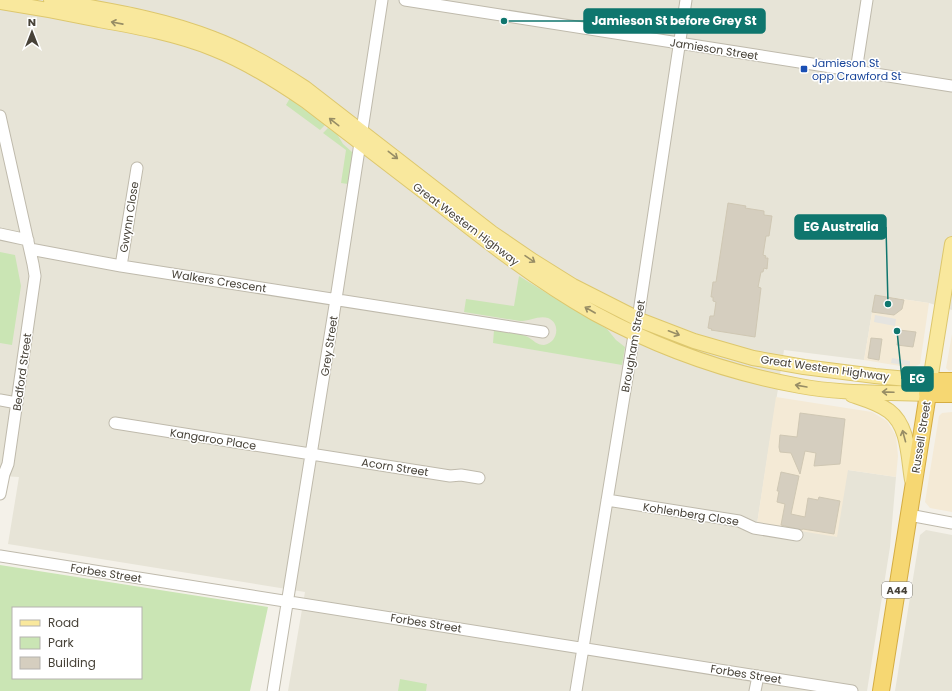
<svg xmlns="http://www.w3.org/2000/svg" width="952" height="691" viewBox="0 0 952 691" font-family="Poppins,sans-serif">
<rect width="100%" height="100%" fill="#f4f1e9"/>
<!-- residential -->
<path fill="#e7e4d7" d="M 0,0 L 952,0 L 952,310 L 929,303 L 875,295 L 864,360 L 784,350 L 757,524 L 848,470 L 896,477 L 890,547 L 867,691 L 288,691 L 305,592 L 8,544 L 19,477 L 0,476 Z
M 926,530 L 952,535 L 952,691 L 895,691 L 920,535 Z"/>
<!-- commercial -->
<path fill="#f4ead6" d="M 875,295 L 929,303 L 920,364 L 912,368 L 864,360 Z
M 952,334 L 952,370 L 949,371 L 946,368 Z
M 776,397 L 872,412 L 887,421 L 896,436 L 898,456 L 896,477 L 848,470 L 837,537 L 757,524 Z
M 952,412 L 952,512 L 930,508 L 925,502 L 939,416 L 942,413 Z"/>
<!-- green -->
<path fill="#cae5b4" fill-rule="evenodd" d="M 290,98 L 325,125 L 320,130 L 286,105 Z
M 328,128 L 337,134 L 343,144 L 352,152 L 352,155 L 348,184 L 341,183 L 346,150 L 323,133 Z
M 0,252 L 15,255 L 21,286 L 12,345 L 0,343 Z
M 519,276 L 553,297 L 607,329 L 616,340 L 625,347 L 622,365 L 493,343 L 494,330 C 505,332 518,332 528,337 C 533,340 537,345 544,345 C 558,343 561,323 548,318 C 540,315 529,321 520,321 L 464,312 L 466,299 L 514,306 Z
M 0,565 L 268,607 L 250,691 L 0,691 ZM 13,608 L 141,608 L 141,678 L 13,678 Z
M 400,679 L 427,684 L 426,691 L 398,691 Z"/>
<!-- parking -->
<path fill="#e5e4e0" d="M 875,315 L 896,319 L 895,326 L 874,322 Z
M 892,358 L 910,361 L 910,366 L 891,363 Z"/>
<!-- building -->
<path fill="#d5cebf" stroke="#cfc7b3" d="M 728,203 L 746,206 L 745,208 L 764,211 L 764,215 L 772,216 L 769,236 L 766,236 L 763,255 L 766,256 L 765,258 L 768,258 L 767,269 L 764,268 L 763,272 L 761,272 L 758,287 L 761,288 L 755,337 L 711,330 L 712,329 L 708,328 L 710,316 L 714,316 L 716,302 L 713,301 L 713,297 L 711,297 L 713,282 L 716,282 Z
M 875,295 L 904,300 L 902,309 L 894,315 L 872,312 Z
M 899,330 L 916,332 L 913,347 L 897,345 Z
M 871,338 L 882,339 L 879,360 L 868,358 Z
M 800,413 L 845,419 L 840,464 L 814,466 L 816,453 L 805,451 L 800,474 L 791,453 L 780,452 L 779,447 L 780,435 L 797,437 Z
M 781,472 L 799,476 L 791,514 L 805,517 L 808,498 L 818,500 L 819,497 L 840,501 L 834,534 L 803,529 L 801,530 L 781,525 L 785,504 L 777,502 L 779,491 L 777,491 Z"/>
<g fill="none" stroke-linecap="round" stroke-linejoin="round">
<!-- minor casing -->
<g stroke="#bfbaac" stroke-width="13">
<path id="minor" d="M 405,0 L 952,86
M 856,71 L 867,0
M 0,116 L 33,264 L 35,276 L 8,464 L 4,474 L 0,494
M 0,234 L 28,240
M 30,249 L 121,266 L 543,332
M 121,266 L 137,168
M 0,400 L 17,403
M 115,423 L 450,476 L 461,475 L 479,478
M 607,500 L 739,521 L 754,528 L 797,535
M 909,515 L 952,523
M 0,556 L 852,691
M 273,691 L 336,299 L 382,0
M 576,691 L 633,341 L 638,319 L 686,0
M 755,691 L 758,676"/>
</g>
<!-- major casing -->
<g stroke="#ddc76d" stroke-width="16">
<path id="major" d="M 51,0 C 105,10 162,18 214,39 C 246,51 276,69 305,88 L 492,233 L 533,261 L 573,286 L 642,321 L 694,341 L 753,358 L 804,367 L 875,376 L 930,381 L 952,244
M 0,2 C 33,7 66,13 99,20 C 138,27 177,34 214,49 C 247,62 277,81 306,101 C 346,132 387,163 427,194 C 481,237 534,279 594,313 C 658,348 728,373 800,386 C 841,394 885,392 927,394
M 852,395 C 864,399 878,403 889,411 C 909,426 908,457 912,480"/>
</g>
<!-- highway casing -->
<g stroke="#d5ad42" stroke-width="18">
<path id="highway" d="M 927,394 L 952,394
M 881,691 L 930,381 L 952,381"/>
</g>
<!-- minor -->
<use href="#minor" stroke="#fff" stroke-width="11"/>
<!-- major -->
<use href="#major" stroke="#f9e89d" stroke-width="14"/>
<!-- highway -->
<use href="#highway" stroke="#f6d772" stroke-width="16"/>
</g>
<!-- one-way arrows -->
<defs><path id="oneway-shaft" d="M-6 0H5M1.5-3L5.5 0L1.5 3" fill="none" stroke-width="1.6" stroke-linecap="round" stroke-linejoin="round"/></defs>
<g stroke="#978d65">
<use href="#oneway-shaft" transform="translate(117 23) rotate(-169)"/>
<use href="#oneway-shaft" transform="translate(334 122) rotate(-142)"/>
<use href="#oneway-shaft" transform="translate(393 155) rotate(38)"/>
<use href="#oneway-shaft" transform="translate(530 259) rotate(34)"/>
<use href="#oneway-shaft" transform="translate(590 310) rotate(-150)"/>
<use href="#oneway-shaft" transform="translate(674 333) rotate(21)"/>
<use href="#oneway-shaft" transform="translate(801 386) rotate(-170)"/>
<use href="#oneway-shaft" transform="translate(888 392) rotate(-178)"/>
<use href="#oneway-shaft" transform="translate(904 436) rotate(-105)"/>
</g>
<!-- markers -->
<rect fill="#1a4fb4" stroke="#fff" stroke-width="1.5" x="800" y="65" width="8" height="8" rx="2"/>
<g text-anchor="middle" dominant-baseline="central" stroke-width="3" stroke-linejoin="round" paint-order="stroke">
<!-- shield labels -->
<rect fill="#fff" stroke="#7e7b74" stroke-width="1" x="882" y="582" width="30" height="16" rx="3"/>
<g font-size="10" font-weight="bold" fill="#474238">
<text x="897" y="590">A44</text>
</g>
<!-- street labels -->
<g font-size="11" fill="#474238" stroke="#fff">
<text transform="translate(714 49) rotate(9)">Jamieson Street</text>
<text transform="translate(129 217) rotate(-81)">Gwynn Close</text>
<text transform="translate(466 224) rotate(37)">Great Western Highway</text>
<text transform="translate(219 281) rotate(9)">Walkers Crescent</text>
<text transform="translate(329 346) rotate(-81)">Grey Street</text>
<text transform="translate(633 346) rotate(-80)">Brougham Street</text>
<text transform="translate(825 368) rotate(8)">Great Western Highway</text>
<text transform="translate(22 372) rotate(-82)">Bedford Street</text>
<text transform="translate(921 437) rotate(-81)">Russell Street</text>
<text transform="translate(213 439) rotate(9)">Kangaroo Place</text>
<text transform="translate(395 467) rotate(9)">Acorn Street</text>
<text transform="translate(691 514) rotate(9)">Kohlenberg Close</text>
<text transform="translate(106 573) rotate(9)">Forbes Street</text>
<text transform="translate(426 623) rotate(9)">Forbes Street</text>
<text transform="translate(746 674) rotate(9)">Forbes Street</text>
</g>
<!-- transit labels -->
<g font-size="11" fill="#164399" stroke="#fff" text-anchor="start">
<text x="812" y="63">Jamieson St<tspan x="812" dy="13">opp Crawford St</tspan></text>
</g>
</g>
<!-- callouts -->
<path fill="none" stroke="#0f766e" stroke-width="1.5" d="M504 21L584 21M888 304L886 227M897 331L902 379"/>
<g fill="#0f766e" stroke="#fff" stroke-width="1.5">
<circle cx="504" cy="21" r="4"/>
<circle cx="888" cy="304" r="4"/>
<circle cx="897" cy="331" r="4"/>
</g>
<g fill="#0f766e" stroke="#0f766e" stroke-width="1.5">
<rect x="584" y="9" width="181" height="24" rx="4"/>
<rect x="795" y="215" width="91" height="24" rx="4"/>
<rect x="902" y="367" width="31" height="24" rx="4"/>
</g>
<g font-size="12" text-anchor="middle" font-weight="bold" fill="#fff">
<text x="674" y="25">Jamieson St before Grey St</text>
<text x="841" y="231">EG Australia</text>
<text x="917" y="383">EG</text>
</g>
<!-- legend -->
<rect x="12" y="607" width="130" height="72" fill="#ffffff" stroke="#b5b3af"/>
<rect x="20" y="620" width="20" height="6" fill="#f9e89d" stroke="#b5b3af"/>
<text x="48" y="627" font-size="12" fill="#474238">Road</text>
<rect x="20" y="637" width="20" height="12" fill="#cae5b4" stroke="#b5b3af"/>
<text x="48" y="647" font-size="12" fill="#474238">Park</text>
<rect x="20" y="657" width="20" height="12" fill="#d5cebf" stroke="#b5b3af"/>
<text x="48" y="667" font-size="12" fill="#474238">Building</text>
<!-- north arrow -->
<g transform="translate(32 32)" stroke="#ffffff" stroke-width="3" paint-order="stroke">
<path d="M0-3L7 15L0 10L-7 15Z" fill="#474238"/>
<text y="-6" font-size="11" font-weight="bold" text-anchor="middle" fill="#474238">N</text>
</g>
</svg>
